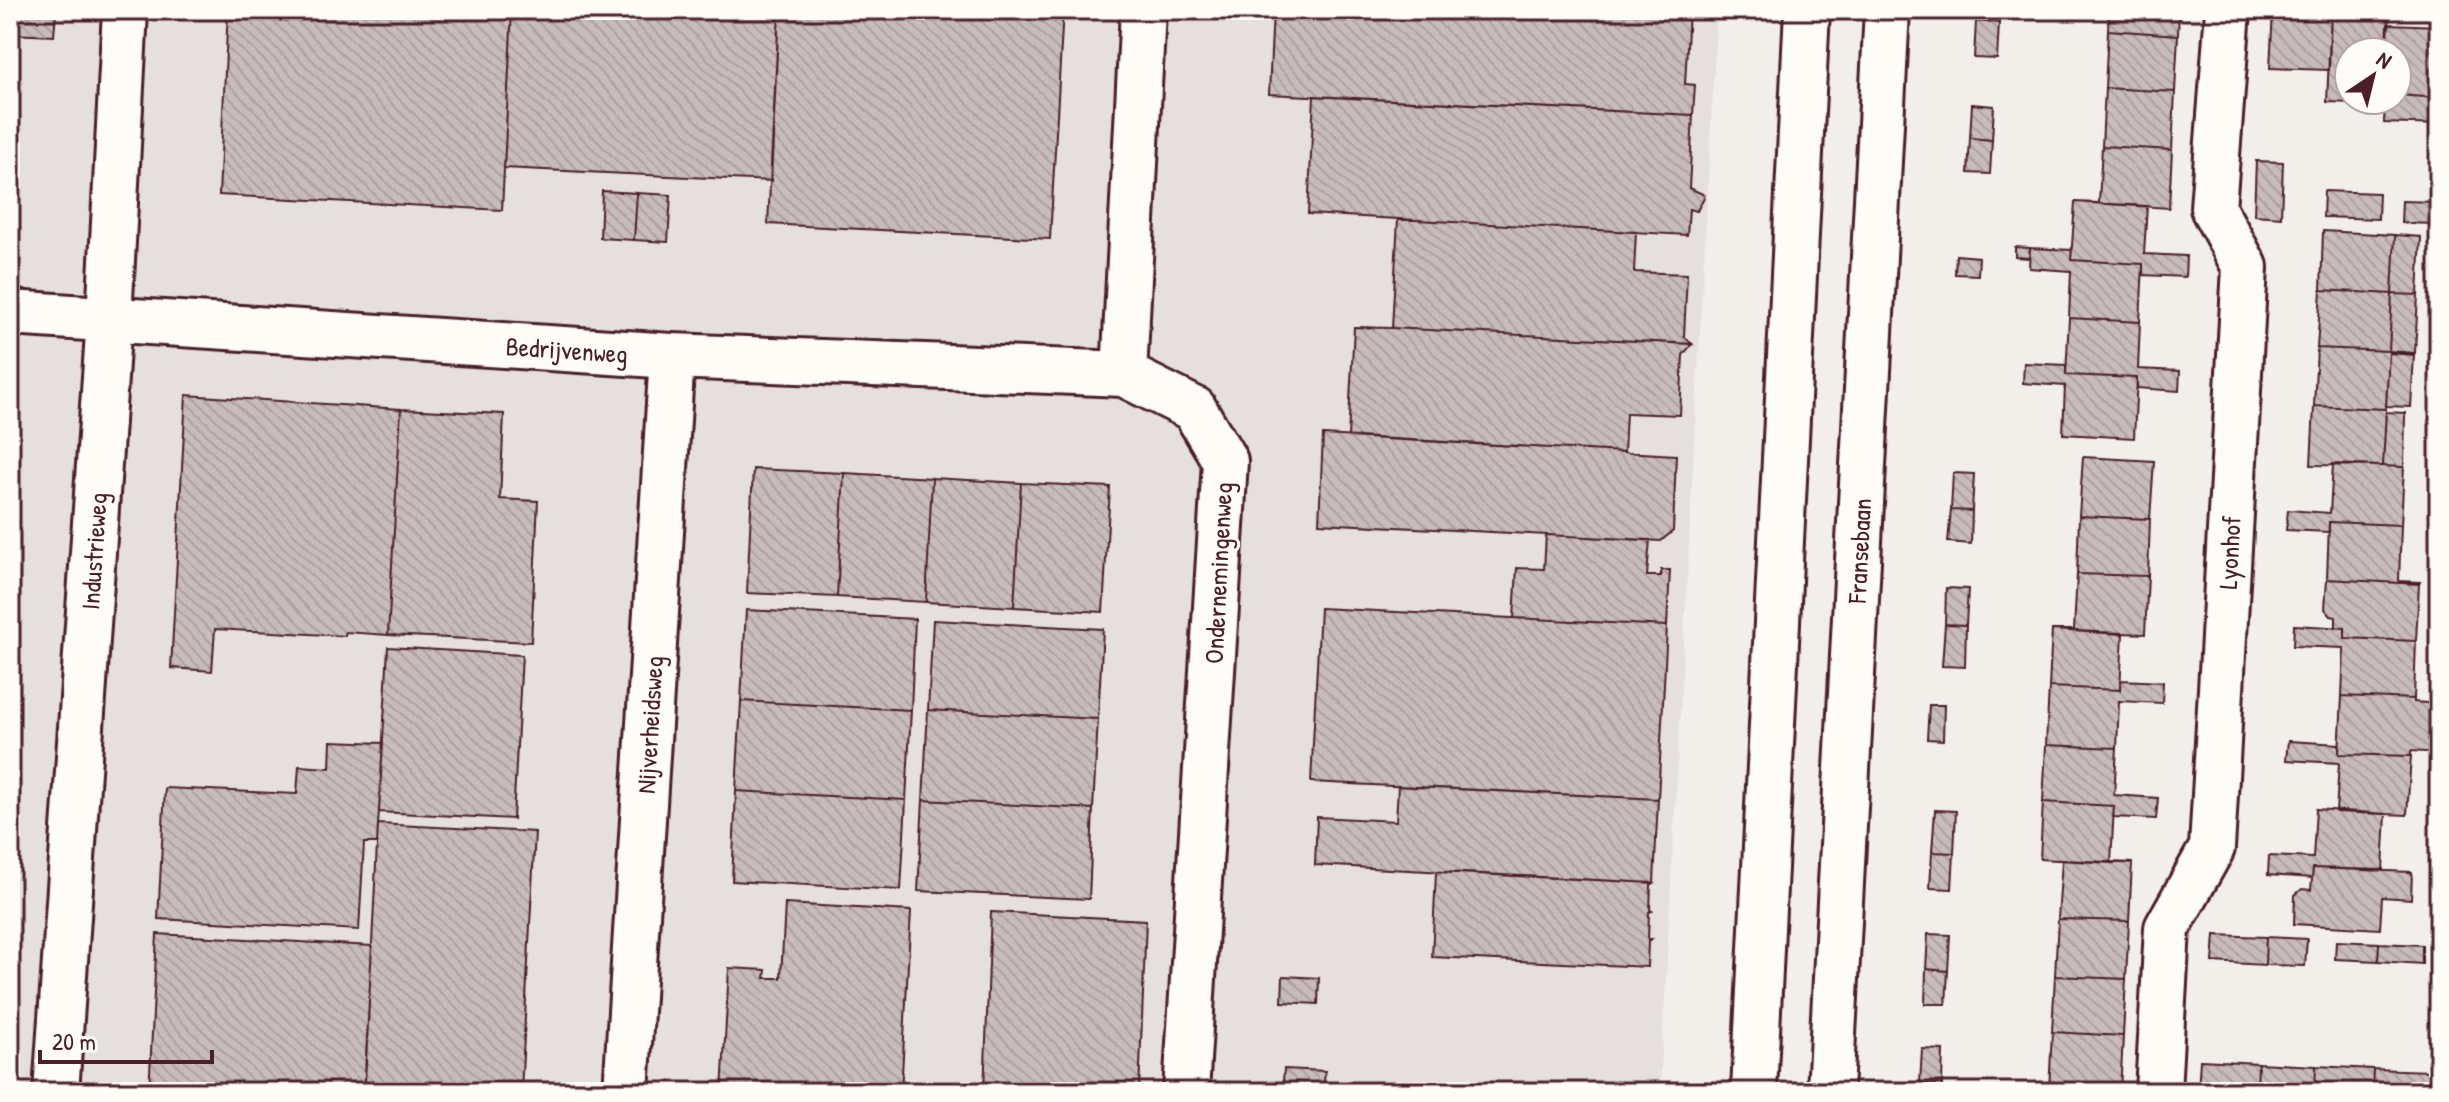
<svg xmlns="http://www.w3.org/2000/svg" width="2449" height="1102" viewBox="0 0 2449 1102" font-family="'Patrick Hand',sans-serif">
<defs>
<pattern id="building-back-hatch" width="6" height="6" patternUnits="userSpaceOnUse" patternTransform="scale(2)"><rect width="6" height="6" fill="#c8bbbb"/><path d="M-1 5l2 2M0 0l6 6M5-1l2 2" fill="none" stroke="#ada0a1"/></pattern>
</defs>
<rect width="100%" height="100%" fill="#f2efeb"/>
<filter id="ink" filterUnits="userSpaceOnUse"><feTurbulence type="fractalNoise" baseFrequency=".0125" numOctaves="2"/><feDisplacementMap in="SourceGraphic" scale="16" xChannelSelector="R" yChannelSelector="G"/><feConvolveMatrix kernelMatrix="1 2 1 2 8 2 1 2 1" color-interpolation-filters="sRGB"/></filter>
<g filter="url(#ink)">
<!-- built -->
<path fill="#e5dfdd" d="M 10,10 L 1717,10 L 1660,1092 L 10,1092 Z"/>
<!-- building -->
<path fill="url(#building-back-hatch)" stroke="#4a1f2b" stroke-width="2" d="M 10,10 L 56,10 L 54,36 L 10,34 Z
M 228,10 L 512,10 L 502,210 L 219,195 Z
M 512,10 L 779,10 L 771,181 L 504,168 Z
M 779,10 L 1063,10 L 1050,239 L 768,224 Z
M 1273,10 L 1689,10 L 1685,84 L 1695,85 L 1693,115 L 1269,94 Z
M 1977,10 L 1999,10 L 1999,23 L 1976,21 Z
M 2109,10 L 2179,10 L 2178,35 L 2108,30 Z
M 2273,10 L 2331,10 L 2329,70 L 2270,68 Z
M 2331,10 L 2390,10 L 2387,52 L 2349,52 L 2349,100 L 2385,100 L 2384,104 L 2327,102 Z
M 1976,21 L 1999,23 L 1997,59 L 1974,58 Z
M 2388,24 L 2439,26 L 2439,98 L 2397,95 L 2397,52 L 2387,52 Z
M 2108,30 L 2178,35 L 2175,92 L 2105,88 Z
M 2105,88 L 2175,92 L 2172,150 L 2102,146 Z
M 2397,95 L 2439,98 L 2439,125 L 2384,123 L 2385,100 L 2397,100 Z
M 1314,96 L 1693,115 L 1689,188 L 1705,195 L 1697,211 L 1689,209 L 1687,235 L 1308,214 Z
M 1972,104 L 1994,106 L 1992,140 L 1970,138 Z
M 1970,138 L 1992,140 L 1990,174 L 1968,173 Z
M 2102,146 L 2172,150 L 2169,208 L 2075,202 L 2099,203 Z
M 2256,161 L 2283,162 L 2281,217 L 2254,215 Z
M 602,191 L 637,193 L 634,240 L 600,238 Z
M 2324,191 L 2379,193 L 2378,219 L 2323,217 Z
M 637,193 L 671,195 L 668,242 L 634,240 Z
M 2402,201 L 2437,202 L 2436,224 L 2401,223 Z
M 2075,202 L 2147,206 L 2144,254 L 2186,256 L 2185,277 L 2143,275 L 2143,264 L 2071,260 Z
M 1398,219 L 1636,232 L 1634,272 L 1687,274 L 1684,336 L 1692,344 L 1392,328 Z
M 2323,231 L 2395,235 L 2392,294 L 2321,290 Z
M 2395,235 L 2421,237 L 2418,295 L 2392,294 Z
M 2015,247 L 2030,248 L 2029,258 L 2015,257 Z
M 2030,248 L 2072,250 L 2071,260 L 2143,264 L 2140,322 L 2069,318 L 2071,271 L 2029,268 Z
M 1956,255 L 1979,257 L 1978,275 L 1955,274 Z
M 2321,290 L 2392,294 L 2389,351 L 2317,348 Z
M 2392,294 L 2418,295 L 2415,353 L 2389,351 Z
M 2069,318 L 2140,322 L 2138,369 L 2180,371 L 2179,391 L 2137,388 L 2137,378 L 2066,375 Z
M 1354,327 L 1392,328 L 1692,344 L 1683,355 L 1680,415 L 1626,413 L 1624,452 L 1348,437 Z
M 2317,348 L 2389,351 L 2386,409 L 2314,406 Z
M 2389,353 L 2414,355 L 2411,407 L 2386,406 Z
M 2024,363 L 2066,365 L 2066,375 L 2137,378 L 2134,438 L 2063,434 L 2065,386 L 2023,383 Z
M 186,395 L 401,409 L 388,635 L 345,632 L 345,636 L 215,629 L 212,671 L 171,668 Z
M 2314,406 L 2386,409 L 2383,466 L 2311,465 Z
M 401,409 L 504,414 L 500,499 L 538,501 L 531,642 L 388,635 Z
M 2386,412 L 2405,413 L 2404,467 L 2383,466 Z
M 1323,435 L 1676,455 L 1673,531 L 1661,541 L 1319,523 Z
M 2083,457 L 2154,461 L 2150,519 L 2079,516 Z
M 2333,464 L 2404,467 L 2401,525 L 2329,522 L 2329,532 L 2286,530 L 2288,510 L 2330,513 Z
M 753,469 L 844,473 L 837,597 L 747,593 Z
M 844,473 L 932,478 L 926,602 L 837,597 Z
M 1953,473 L 1974,474 L 1972,511 L 1951,510 Z
M 932,478 L 1021,483 L 1014,607 L 926,602 Z
M 1021,483 L 1110,487 L 1103,612 L 1014,607 Z
M 1951,510 L 1972,511 L 1971,544 L 1948,542 Z
M 2079,516 L 2150,519 L 2148,576 L 2077,574 Z
M 10,519 L 15,519 L 10,612 Z
M 2329,522 L 2401,525 L 2399,581 L 2420,582 L 2419,584 L 2327,579 Z
M 1546,535 L 1650,540 L 1647,576 L 1661,576 L 1661,570 L 1670,570 L 1667,626 L 1514,618 L 1517,568 L 1544,569 Z
M 2077,574 L 2148,576 L 2145,634 L 2052,630 L 2074,630 Z
M 2327,579 L 2419,584 L 2416,641 L 2345,638 L 2345,628 L 2336,627 L 2336,617 L 2331,616 L 2325,609 Z
M 1946,588 L 1968,589 L 1966,625 L 1945,624 Z
M 1320,608 L 1667,626 L 1658,799 L 1311,782 Z
M 746,610 L 915,619 L 911,710 L 741,701 Z
M 933,620 L 1103,629 L 1098,719 L 928,710 Z
M 1945,624 L 1966,625 L 1965,667 L 1942,666 Z
M 2294,625 L 2345,628 L 2345,638 L 2416,641 L 2414,699 L 2342,696 L 2344,648 L 2293,646 Z
M 2052,630 L 2123,634 L 2120,690 L 2049,687 Z
M 388,647 L 522,655 L 513,819 L 379,812 Z
M 2120,680 L 2163,682 L 2162,703 L 2119,701 L 2117,748 L 2046,745 L 2049,687 L 2120,690 Z
M 2342,696 L 2414,699 L 2414,702 L 2439,704 L 2439,753 L 2411,751 L 2411,756 L 2339,754 Z
M 741,701 L 911,710 L 906,800 L 736,791 Z
M 1929,705 L 1944,705 L 1943,740 L 1927,739 Z
M 928,710 L 1098,719 L 1093,809 L 923,800 Z
M 331,741 L 383,743 L 377,843 L 364,843 L 359,930 L 158,919 L 165,788 L 297,794 L 299,766 L 330,768 Z
M 2288,741 L 2339,744 L 2339,754 L 2411,756 L 2407,815 L 2336,812 L 2339,763 L 2286,760 Z
M 2046,745 L 2117,748 L 2114,795 L 2158,798 L 2156,819 L 2113,817 L 2114,806 L 2043,802 Z
M 1398,786 L 1658,799 L 1654,883 L 1315,865 L 1317,817 L 1396,821 Z
M 736,791 L 906,800 L 901,890 L 732,881 Z
M 923,800 L 1093,809 L 1089,899 L 918,891 Z
M 2043,802 L 2114,806 L 2111,863 L 2040,859 Z
M 2316,809 L 2386,814 L 2383,870 L 2313,868 L 2312,878 L 2268,875 L 2269,856 L 2313,858 Z
M 1935,810 L 1956,811 L 1954,853 L 1932,852 Z
M 378,824 L 535,832 L 521,1092 L 365,1083 Z
M 1932,852 L 1954,853 L 1952,889 L 1930,888 Z
M 2062,860 L 2132,863 L 2129,921 L 2058,919 Z
M 2313,868 L 2412,872 L 2411,899 L 2382,897 L 2380,929 L 2294,924 L 2295,895 L 2302,889 L 2311,890 Z
M 1436,872 L 1654,883 L 1651,885 L 1650,910 L 1652,911 L 1649,912 L 1648,939 L 1651,939 L 1648,941 L 1647,967 L 1649,967 L 1432,957 Z
M 785,904 L 911,911 L 901,1092 L 722,1092 L 729,968 L 766,970 L 765,978 L 781,978 Z
M 991,912 L 1146,920 L 1139,1092 L 984,1092 Z
M 2058,919 L 2129,921 L 2126,979 L 2055,976 Z
M 157,934 L 372,946 L 364,1092 L 149,1092 Z
M 1928,934 L 1950,935 L 1948,971 L 1926,969 Z
M 2215,935 L 2266,937 L 2265,965 L 2213,962 Z
M 2266,937 L 2307,939 L 2305,966 L 2265,965 Z
M 2336,941 L 2379,943 L 2378,961 L 2335,959 Z
M 2379,943 L 2422,945 L 2422,964 L 2378,961 Z
M 1926,969 L 1948,971 L 1946,1004 L 1925,1004 Z
M 1283,976 L 1319,978 L 1318,1004 L 1282,1002 Z
M 2055,976 L 2126,979 L 2123,1036 L 2052,1032 Z
M 2052,1032 L 2123,1036 L 2120,1092 L 2049,1090 Z
M 1922,1049 L 1943,1050 L 1942,1084 L 1920,1084 Z
M 2432,1049 L 2429,1092 L 2372,1092 L 2373,1069 L 2430,1071 Z
M 2432,1049 L 2439,1050 L 2439,1092 L 2429,1092 Z
M 2200,1060 L 2258,1063 L 2257,1092 L 2198,1092 Z
M 2258,1063 L 2316,1066 L 2315,1092 L 2257,1092 Z
M 2316,1066 L 2373,1069 L 2372,1092 L 2315,1092 Z
M 1284,1069 L 1325,1071 L 1323,1092 L 1282,1092 Z
M 1920,1084 L 1942,1084 L 1941,1092 L 1920,1092 Z"/>
<g fill="none" stroke-linecap="round" stroke-linejoin="round">
<!-- street casing -->
<g stroke="#4a1f2b" stroke-width="50">
<g id="street">
<path id="s1" d="M 10,313 L 672,356 L 1124,374 L 1194,409 L 1225,461 L 1186,1092"/>
<path d="M 1124,374 L 1143,10"/>
<path id="s2" d="M 56,1092 L 109,319 L 125,10"/>
<path id="s3" d="M 626,1092 L 672,356"/>
<path id="s4" d="M 2158,1092 L 2167,928 L 2212,848 L 2245,267 L 2213,208 L 2228,10"/>
</g>
</g>
<!-- secondary casing -->
<g stroke="#4a1f2b" stroke-width="50">
<g id="secondary">
<path d="M 1754,1092 L 1807,10"/>
<path id="s5" d="M 1830,1092 L 1887,10"/>
</g>
</g>
<!-- street -->
<use href="#street" stroke="#fdfcf7" stroke-width="44"/>
<!-- secondary -->
<use href="#secondary" stroke="#fdfcf7" stroke-width="44"/>
</g>
</g>
<g text-anchor="middle" dominant-baseline="central" stroke-width="6" stroke-linejoin="round" paint-order="stroke">
<!-- street labels -->
<g font-size="26" fill="#4a1f2b" stroke="#fdfcf7">
<text stroke="none"><textPath href="#s1" startOffset="558">Bedrijvenweg</textPath></text>
<text stroke="none"><textPath href="#s2" startOffset="542">Industrieweg</textPath></text>
<text stroke="none"><textPath href="#s5" startOffset="542">Fransebaan</textPath></text>
<text stroke="none"><textPath href="#s4" startOffset="552">Lyonhof</textPath></text>
<text transform="translate(1218 573) rotate(-87)">Ondernemingenweg</text>
<text stroke="none"><textPath href="#s3" startOffset="368">Nijverheidsweg</textPath></text>
</g>
</g>
<!-- margin -->
<rect width="2449" height="1102" fill="none" stroke="#fdfcf7" stroke-width="40"/>
<rect x="20" y="20" width="2409" height="1062" fill="none" stroke="#4a1f2b" stroke-width="3" filter="url(#ink)"/>
<!-- north arrow -->
<g transform="translate(2373 76) rotate(35)"><circle r="38" fill="#fdfcf7" stroke="#b5a4a5" stroke-width="2"/>
<path d="M0-6L14 30L0 20L-14 30Z" fill="#4a1f2b"/>
<text y="-12" font-size="22" font-weight="bold" text-anchor="middle" fill="#4a1f2b">N</text>
</g>
<!-- scale -->
<path d="M40 1050v12h172v-12" fill="none" stroke="#4a1f2b" stroke-width="4"/>
<text x="52" y="1050" font-size="24" fill="#4a1f2b" stroke="#fdfcf7" stroke-width="6" paint-order="stroke">20 m</text>
</svg>
